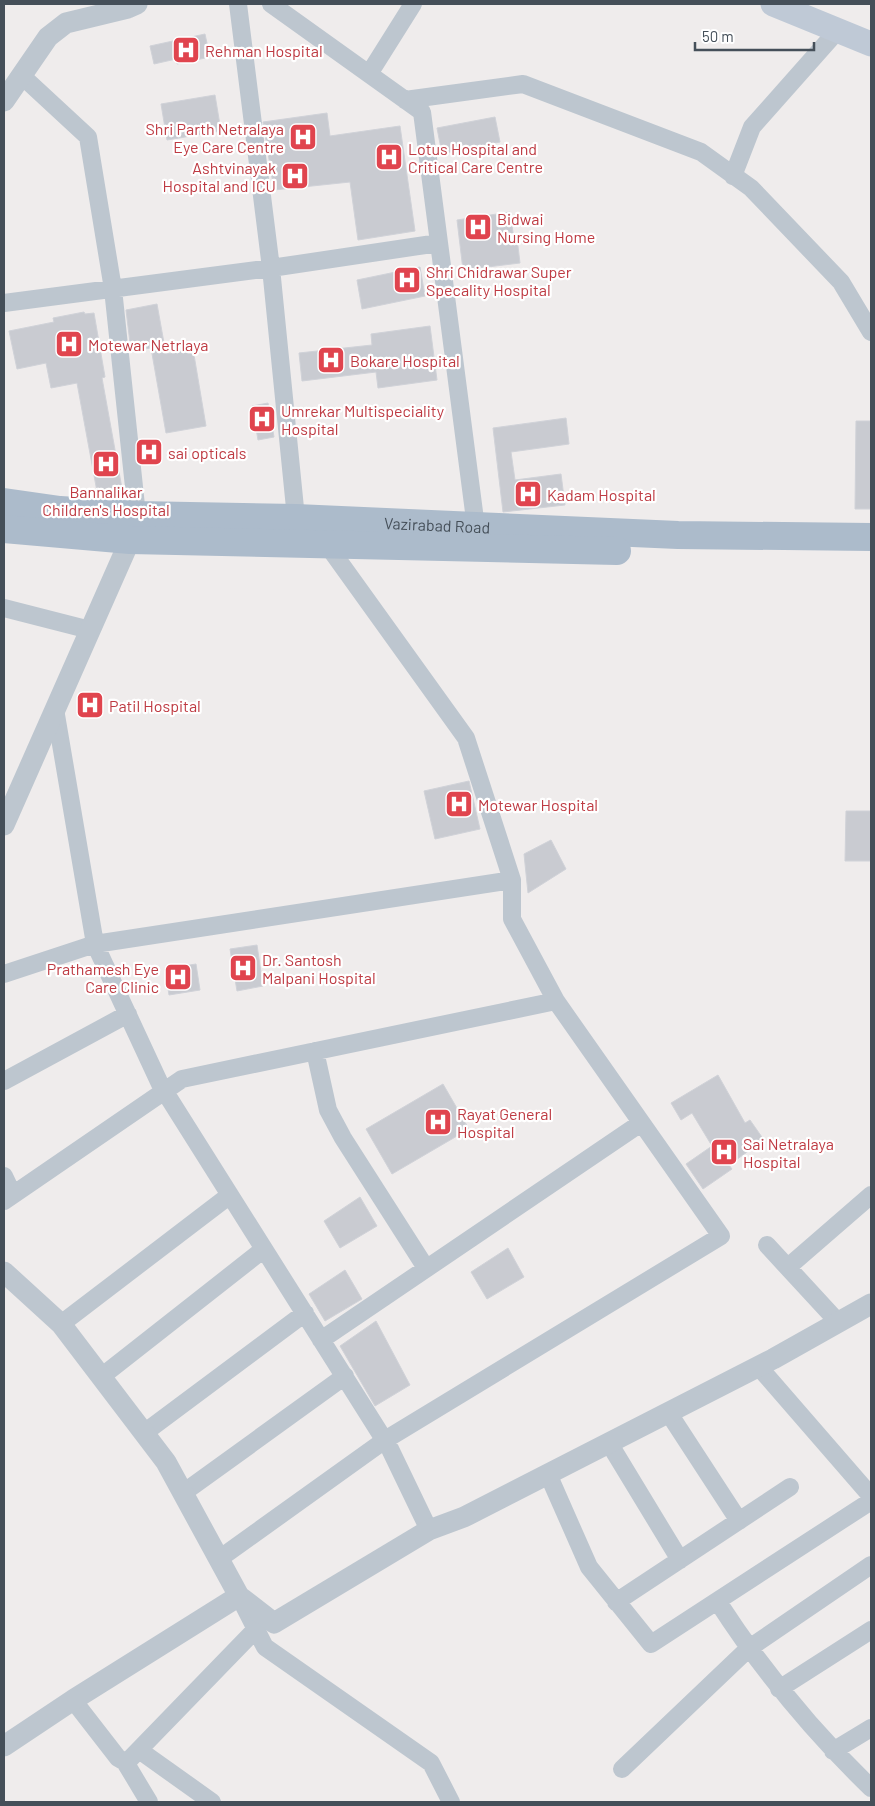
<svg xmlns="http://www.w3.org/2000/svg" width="875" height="1806" viewBox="0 0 875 1806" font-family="Barlow,sans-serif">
<rect width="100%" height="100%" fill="#efecec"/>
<!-- building -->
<path fill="#c9cbd1" stroke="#d0d2d8" d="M 205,34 L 210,57 L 177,64 L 176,59 L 154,64 L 150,46 Z
M 215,95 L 221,131 L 167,140 L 161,104 Z
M 327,113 L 330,136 L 400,126 L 415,231 L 358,240 L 350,182 L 274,190 L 263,122 Z
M 495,117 L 500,142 L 442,154 L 437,128 Z
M 510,212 L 514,239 L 517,238 L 520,263 L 463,270 L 457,220 Z
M 420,267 L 425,296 L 362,309 L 357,280 Z
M 157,304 L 166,354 L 193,349 L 206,426 L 166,433 L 151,348 L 131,351 L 126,310 Z
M 84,312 L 85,314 L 94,313 L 105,377 L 102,378 L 123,494 L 104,497 L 98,497 L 77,383 L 51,388 L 46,363 L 17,369 L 9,331 L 54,322 L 53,318 Z
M 430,326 L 437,380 L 378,388 L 376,372 L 302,381 L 299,353 L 372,345 L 371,334 Z
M 268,403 L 274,437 L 258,440 L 252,406 Z
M 566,418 L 569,444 L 511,452 L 515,480 L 561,474 L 565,505 L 503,512 L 493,428 Z
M 856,421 L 871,421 L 871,509 L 855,509 Z
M 469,781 L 480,829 L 435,839 L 424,791 Z
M 846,811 L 871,811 L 871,861 L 845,861 Z
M 551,840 L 566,869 L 528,893 L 524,854 Z
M 257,945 L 263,986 L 237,991 L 230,949 Z
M 196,964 L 200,990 L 169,995 L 165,969 Z
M 718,1075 L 745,1123 L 750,1120 L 764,1140 L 729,1165 L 732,1169 L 703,1189 L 686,1164 L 712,1146 L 692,1113 L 681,1120 L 671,1103 Z
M 443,1084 L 469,1129 L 392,1174 L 366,1129 Z
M 360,1197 L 377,1226 L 340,1248 L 324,1221 Z
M 508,1248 L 524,1277 L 487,1299 L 471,1272 Z
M 345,1270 L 362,1299 L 325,1321 L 309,1294 Z
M 376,1321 L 410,1385 L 375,1406 L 340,1346 Z"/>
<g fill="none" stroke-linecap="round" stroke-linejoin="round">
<!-- minor -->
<path stroke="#bdc6cf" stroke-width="18" d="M 271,4 L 422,112 L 477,535
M 369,74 L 413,4
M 21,75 L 88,137 L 113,289 L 137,515
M 405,100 L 523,84 L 701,152 L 751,188 L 841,282 L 871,332
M 733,176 L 752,127 L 838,30
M 4,303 L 271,268 L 238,4
M 296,518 L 271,268 L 439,243
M 4,608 L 90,630
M 55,709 L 95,944 L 160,1084 L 390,1449 L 429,1530
M 4,974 L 95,944 L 512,880 L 466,738 L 328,546
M 315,1051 L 328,1110 L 343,1138 L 426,1268
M 4,1081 L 128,1014
M 4,1176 L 13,1195
M 4,1201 L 182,1079 L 556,1001 L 512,919 L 512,880
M 767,1245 L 838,1322
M 788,1267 L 871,1195
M 61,1324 L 230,1195
M 321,1340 L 641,1123
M 758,1366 L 871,1496
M 101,1377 L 264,1249
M 668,1412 L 739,1521
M 144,1433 L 305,1313
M 609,1443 L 680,1560
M 548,1474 L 589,1567 L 651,1644 L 871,1501
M 183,1493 L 345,1376
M 219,1559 L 385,1440 L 721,1236 L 556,1001
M 240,1598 L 265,1647 L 431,1763 L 451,1802
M 616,1602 L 790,1487
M 718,1602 C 762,1670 813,1732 871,1788
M 779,1689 L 871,1630
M 73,1700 L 118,1758 L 125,1762 L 129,1760 L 256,1629
M 139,1750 L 212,1802
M 833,1751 L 871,1728
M 125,1762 L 149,1802
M 622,1769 L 748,1649 L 871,1565"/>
<!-- tertiary -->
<path stroke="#bdc6cf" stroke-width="21" d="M 4,101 L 48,37 L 66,23 L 128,8 L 137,4
M 4,825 L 130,540 L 134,525
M 4,1272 L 61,1324 L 166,1462 L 239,1596 L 274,1623 L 429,1530 L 464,1517 L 773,1359 L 871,1304
M 4,1746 L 73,1700 L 239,1596"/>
<!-- secondary -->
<path stroke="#bfc9d6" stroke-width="25" d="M 773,4 L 871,44"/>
<!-- primary -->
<g stroke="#acbbcb" stroke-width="28">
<path id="s1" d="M 4,502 L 60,510 L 137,515 L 296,518 L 678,535 L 871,537"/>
<path d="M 4,529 L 130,540 L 617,551"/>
</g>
</g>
<!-- icons -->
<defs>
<g id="hospital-square" transform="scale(1.4375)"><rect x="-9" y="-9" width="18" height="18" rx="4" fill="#e0444e" stroke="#fff"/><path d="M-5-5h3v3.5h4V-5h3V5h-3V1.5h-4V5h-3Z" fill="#fff"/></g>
</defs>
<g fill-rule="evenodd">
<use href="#hospital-square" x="186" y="50"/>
<use href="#hospital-square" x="303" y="137"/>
<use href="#hospital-square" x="389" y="157"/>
<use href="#hospital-square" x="295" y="176"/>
<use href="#hospital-square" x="478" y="227"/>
<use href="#hospital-square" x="407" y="280"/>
<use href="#hospital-square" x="69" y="344"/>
<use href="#hospital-square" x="331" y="360"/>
<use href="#hospital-square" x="262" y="419"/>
<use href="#hospital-square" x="149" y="452"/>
<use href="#hospital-square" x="106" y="464"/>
<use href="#hospital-square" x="528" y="494"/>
<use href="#hospital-square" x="90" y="705"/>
<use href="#hospital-square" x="459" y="804"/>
<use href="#hospital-square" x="243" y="968"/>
<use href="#hospital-square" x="178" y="977"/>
<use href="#hospital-square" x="438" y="1122"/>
<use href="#hospital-square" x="724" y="1152"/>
</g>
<g text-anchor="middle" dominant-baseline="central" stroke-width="4.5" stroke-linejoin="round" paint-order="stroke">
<!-- health labels -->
<g font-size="16" fill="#be3a42" stroke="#fff" text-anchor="start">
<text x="205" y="50">Rehman Hospital</text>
<text x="284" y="128" text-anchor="end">Shri Parth Netralaya<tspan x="284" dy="18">Eye Care Centre</tspan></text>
<text x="408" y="148">Lotus Hospital and<tspan x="408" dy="18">Critical Care Centre</tspan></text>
<text x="276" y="167" text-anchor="end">Ashtvinayak<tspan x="276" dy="18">Hospital and ICU</tspan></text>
<text x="497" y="218">Bidwai<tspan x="497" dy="18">Nursing Home</tspan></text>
<text x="426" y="271">Shri Chidrawar Super<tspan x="426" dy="18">Specality Hospital</tspan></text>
<text x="88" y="344">Motewar Netrlaya</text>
<text x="350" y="360">Bokare Hospital</text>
<text x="281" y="410">Umrekar Multispeciality<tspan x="281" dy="18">Hospital</tspan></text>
<text x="168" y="452">sai opticals</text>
<text x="106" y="491" text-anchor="middle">Bannalikar<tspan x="106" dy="18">Children's Hospital</tspan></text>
<text x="547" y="494">Kadam Hospital</text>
<text x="109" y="705">Patil Hospital</text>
<text x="478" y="804">Motewar Hospital</text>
<text x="262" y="959">Dr. Santosh<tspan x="262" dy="18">Malpani Hospital</tspan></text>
<text x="159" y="968" text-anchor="end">Prathamesh Eye<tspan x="159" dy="18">Care Clinic</tspan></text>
<text x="457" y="1113">Rayat General<tspan x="457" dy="18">Hospital</tspan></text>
<text x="743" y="1143">Sai Netralaya<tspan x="743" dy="18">Hospital</tspan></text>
</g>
<!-- street labels -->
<g font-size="16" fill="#454f59" stroke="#fff">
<text stroke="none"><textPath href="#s1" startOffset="434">Vazirabad Road</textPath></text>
</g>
</g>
<!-- border -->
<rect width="875" height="1806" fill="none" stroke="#454f59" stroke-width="10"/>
<!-- scale -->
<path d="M695 42v8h119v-8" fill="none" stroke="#454f59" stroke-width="2.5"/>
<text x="702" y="42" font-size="15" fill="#454f59" stroke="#ffffff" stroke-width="4" paint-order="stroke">50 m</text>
</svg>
